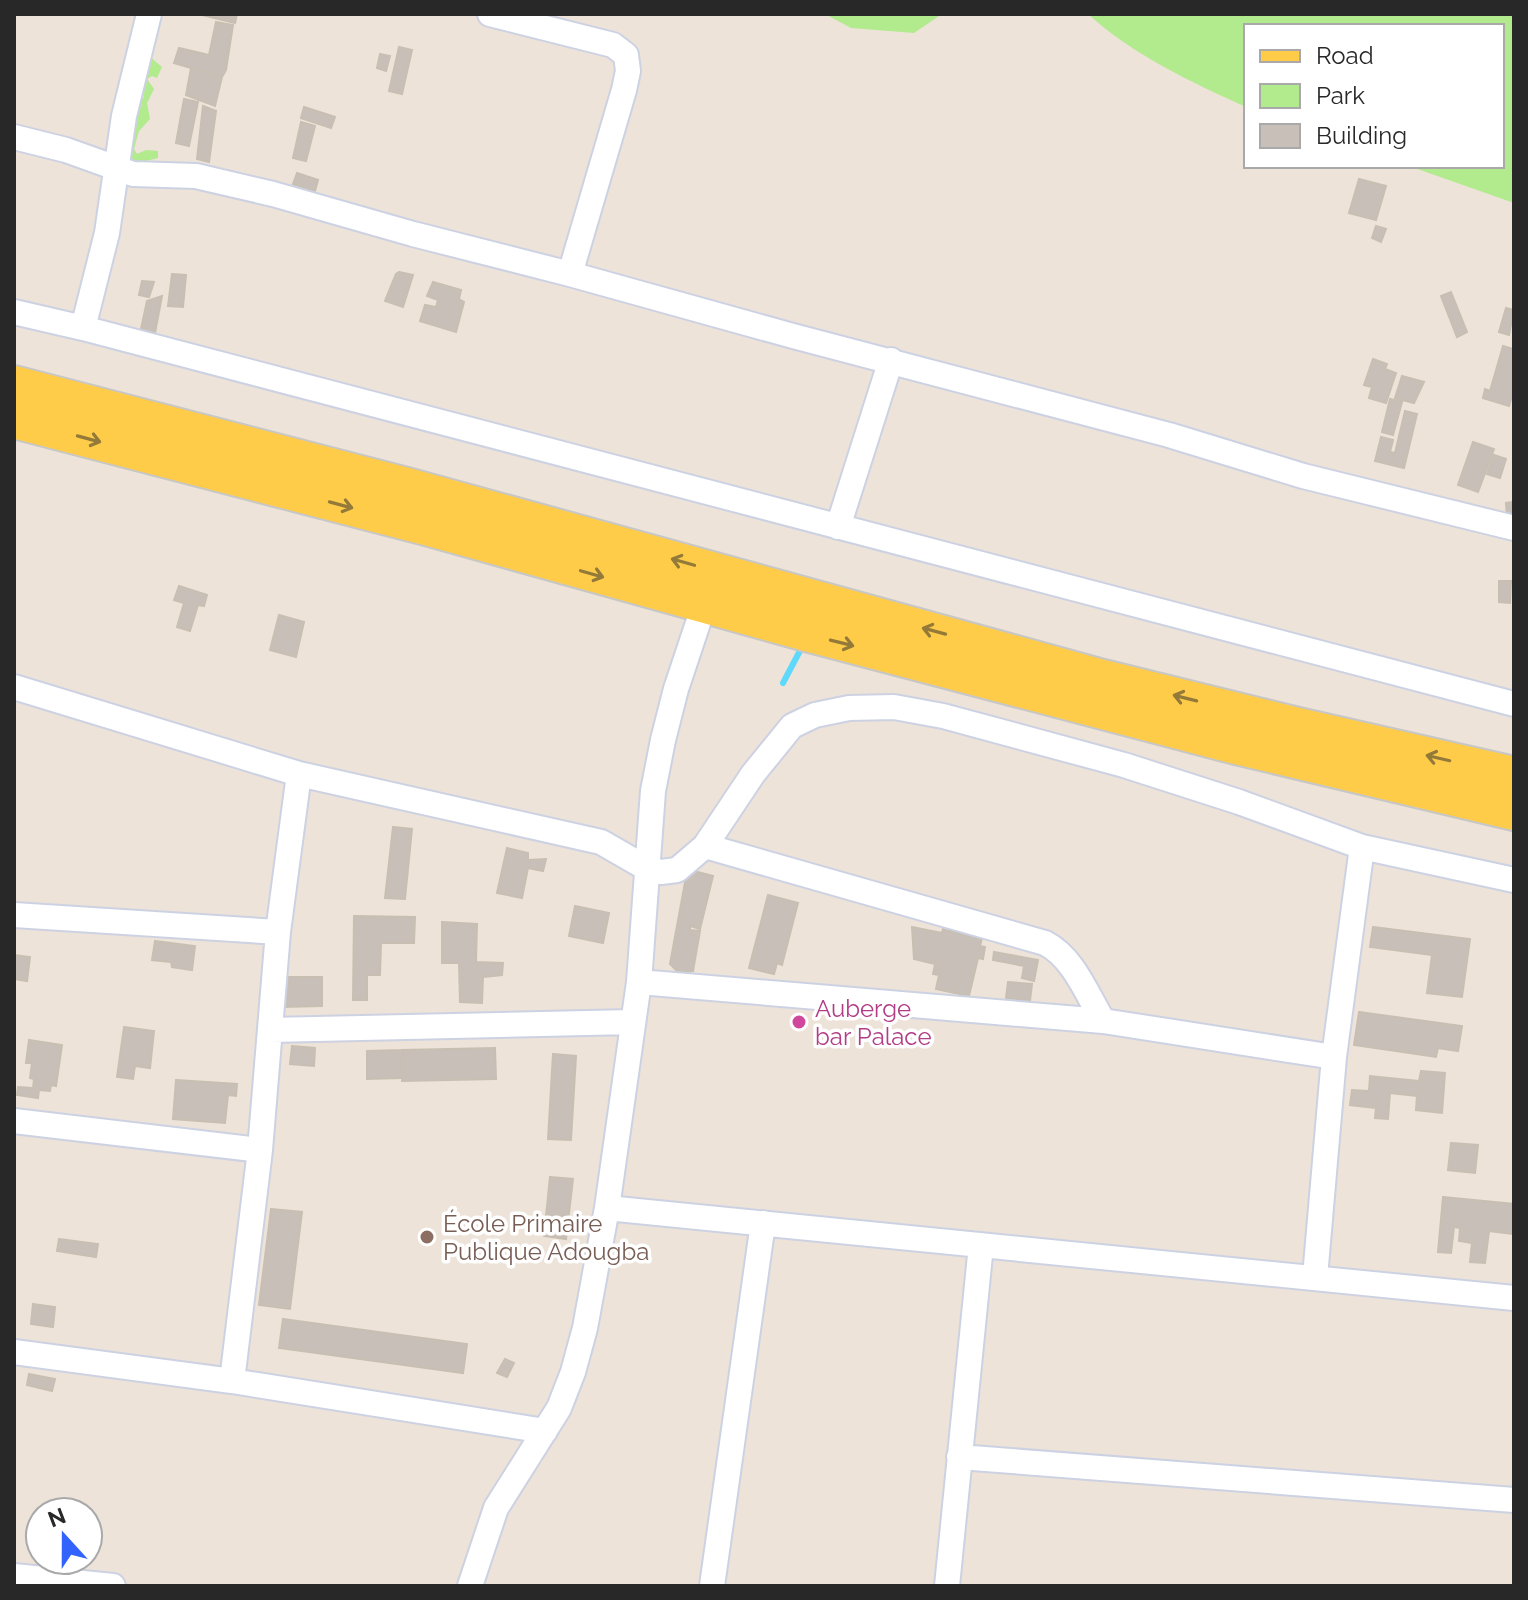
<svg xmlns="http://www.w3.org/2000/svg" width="1528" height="1600" viewBox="0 0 1528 1600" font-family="Raleway,sans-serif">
<rect width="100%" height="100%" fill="#ede3d8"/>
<!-- green -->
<path fill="#b2ea8e" d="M 825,14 L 942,14 L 914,33 L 851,28 Z
M 1088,14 L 1514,14 L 1514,203 L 1409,166 L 1502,166 L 1502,26 L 1246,26 L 1246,107 C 1191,82 1133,55 1088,14 Z
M 148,55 L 162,67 L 157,78 L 152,76 L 147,79 L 154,89 L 147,103 L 150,119 L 139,131 L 134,149 L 137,154 L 146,150 L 158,151 L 158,158 L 146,161 L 130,170 L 112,128 L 144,97 L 142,92 Z"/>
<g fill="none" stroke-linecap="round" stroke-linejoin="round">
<!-- stream -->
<path stroke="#5ed9fb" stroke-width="6" d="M 783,683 L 803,645"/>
</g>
<!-- building -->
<path fill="#c8c0b8" stroke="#c8bfb2" stroke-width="2" d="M 198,14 L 237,14 L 235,23 Z
M 216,22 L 233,25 L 226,70 L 222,77 L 174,63 L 179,48 L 209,55 Z
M 399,47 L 412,50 L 402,94 L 389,91 Z
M 380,54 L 390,56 L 386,71 L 377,68 Z
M 191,68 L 222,77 L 215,106 L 186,95 Z
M 184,99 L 198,102 L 189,146 L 176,143 Z
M 203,106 L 216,111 L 209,162 L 197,159 Z
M 304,107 L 335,117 L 331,128 L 301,118 Z
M 301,122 L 315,126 L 306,161 L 293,158 Z
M 297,173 L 318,180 L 315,191 L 293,184 Z
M 1359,179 L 1386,186 L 1376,220 L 1349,213 Z
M 1376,226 L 1386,229 L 1381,242 L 1372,238 Z
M 399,272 L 413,275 L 403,307 L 385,301 L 396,274 Z
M 172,274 L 186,275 L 183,307 L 168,306 Z
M 142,281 L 154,282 L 149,297 L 139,295 Z
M 433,282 L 461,290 L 459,299 L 464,302 L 456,332 L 420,321 L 425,305 L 436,307 L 438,300 L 427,296 Z
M 1451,292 L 1467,332 L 1457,337 L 1441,296 Z
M 162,296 L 155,333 L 141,329 L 147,301 Z
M 1506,308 L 1514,310 L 1509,335 L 1499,332 Z
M 1503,346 L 1513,349 L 1514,346 L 1514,388 L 1509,406 L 1483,398 L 1485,389 L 1490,391 Z
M 1373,359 L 1387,364 L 1385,369 L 1396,373 L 1386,403 L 1369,398 L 1372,387 L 1364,385 Z
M 1402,376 L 1424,382 L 1414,403 L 1395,398 Z
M 1390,399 L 1402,402 L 1393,435 L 1382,432 Z
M 1405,411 L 1417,414 L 1404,468 L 1375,461 L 1381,437 L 1393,440 L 1390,452 L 1395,453 Z
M 1473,442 L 1494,449 L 1478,492 L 1458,485 Z
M 1494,455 L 1506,459 L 1500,478 L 1487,474 Z
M 1514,502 L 1514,517 L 1507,518 L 1506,503 Z
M 1499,581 L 1511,581 L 1510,603 L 1499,602 Z
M 179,586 L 207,595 L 204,606 L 198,605 L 190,631 L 177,627 L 184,603 L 174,600 Z
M 279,615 L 304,622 L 296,657 L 270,650 Z
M 393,827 L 412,829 L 405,899 L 385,898 Z
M 507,848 L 528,853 L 528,860 L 546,859 L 543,871 L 528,868 L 522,898 L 497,893 Z
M 694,871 L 713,876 L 700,929 L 690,926 L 690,930 L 700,931 L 693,971 L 678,972 L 670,964 L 686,877 Z
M 768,895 L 798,903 L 782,965 L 777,963 L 774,974 L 749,968 Z
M 575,906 L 609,913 L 603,943 L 569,936 Z
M 354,916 L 415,917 L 414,943 L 381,943 L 380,975 L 367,975 L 367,1000 L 353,1000 Z
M 442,922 L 477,924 L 476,962 L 503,963 L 502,975 L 483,977 L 482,1003 L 460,1002 L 459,963 L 442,963 Z
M 912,927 L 942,933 L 943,929 L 982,938 L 980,946 L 985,947 L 983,959 L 978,958 L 969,996 L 936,989 L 939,975 L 933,974 L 935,964 L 914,959 Z
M 1373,927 L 1470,939 L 1462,997 L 1427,993 L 1432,955 L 1370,947 Z
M 155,941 L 195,946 L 192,970 L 172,967 L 171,962 L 152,960 Z
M 994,952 L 1038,960 L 1034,981 L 1022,978 L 1024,966 L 993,960 Z
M 14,955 L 30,957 L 27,981 L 14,979 Z
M 283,977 L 322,977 L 322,1006 L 282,1007 Z
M 1008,982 L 1032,984 L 1030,1001 L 1006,998 Z
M 1359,1012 L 1462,1026 L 1458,1051 L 1438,1048 L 1436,1057 L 1354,1045 Z
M 124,1027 L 154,1031 L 150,1068 L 135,1066 L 133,1079 L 117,1077 Z
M 29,1040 L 62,1045 L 56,1086 L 51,1085 L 50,1091 L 39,1090 L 38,1098 L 17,1095 L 18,1087 L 33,1088 L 34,1079 L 30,1078 L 32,1063 L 26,1063 Z
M 292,1046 L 315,1048 L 314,1066 L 290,1064 Z
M 495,1048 L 496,1079 L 402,1081 L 402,1050 Z
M 402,1050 L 402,1078 L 367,1079 L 367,1051 Z
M 553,1054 L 576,1056 L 571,1140 L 548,1139 Z
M 1421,1071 L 1445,1073 L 1442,1113 L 1416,1110 L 1417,1096 L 1390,1093 L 1388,1119 L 1375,1118 L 1376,1108 L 1350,1105 L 1352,1090 L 1369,1091 L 1370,1076 L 1419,1081 Z
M 176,1080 L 237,1084 L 236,1096 L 228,1095 L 225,1123 L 173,1119 Z
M 1451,1143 L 1478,1145 L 1475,1173 L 1448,1170 Z
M 550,1177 L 573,1179 L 566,1239 L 544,1236 Z
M 1443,1197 L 1514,1204 L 1514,1234 L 1489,1231 L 1485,1263 L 1470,1262 L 1472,1243 L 1459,1241 L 1460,1228 L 1454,1227 L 1451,1253 L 1438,1252 Z
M 271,1209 L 302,1212 L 290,1309 L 259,1305 Z
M 59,1239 L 98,1244 L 96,1257 L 57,1251 Z
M 33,1304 L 55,1307 L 53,1327 L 31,1324 Z
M 283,1319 L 467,1344 L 463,1373 L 279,1348 Z
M 505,1359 L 514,1363 L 507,1377 L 497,1373 Z
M 29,1374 L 55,1379 L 52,1391 L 27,1385 Z"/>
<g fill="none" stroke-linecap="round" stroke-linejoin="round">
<!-- minor casing -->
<g stroke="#cdd2e3" stroke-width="28">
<path id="minor" d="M 490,14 L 613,45 L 626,55 L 628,71 L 624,90 L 570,274
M 14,137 L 66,150 L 133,174 L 196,176 L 273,194 L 413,234 L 570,274 L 793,336 L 1169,435 L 1303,476 L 1514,528
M 14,312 L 83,328 L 1514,704
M 83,328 L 107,233 L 124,116 L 149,14
M 838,527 L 891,360
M 14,687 L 299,774 L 601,842 L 648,869 L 661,872 L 677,870 L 705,846 L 753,774 L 792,726 L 815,715 L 849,708 L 894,707 L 943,716 L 1124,765 L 1239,802 L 1362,847 L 1514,880
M 705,846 L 1045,943 C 1073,957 1087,994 1103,1021
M 14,915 L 278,932
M 639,982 L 1103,1021 L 1334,1057
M 270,1030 L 632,1022
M 14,1121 L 260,1150
M 607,1208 L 1514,1298
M 1315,1277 L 1334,1057 L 1362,847
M 14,1352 L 232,1381 L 545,1431
M 232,1381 L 260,1150 L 278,932 L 299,774
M 959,1457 L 1514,1500
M 14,1576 L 113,1586
M 470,1586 L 496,1508 L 559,1408 L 573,1372 L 585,1328 L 607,1208 L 639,982 L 653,791 L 663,740 L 676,689 L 704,605
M 712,1586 L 763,1223
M 947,1586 L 981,1245"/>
</g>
<!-- primary casing -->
<g stroke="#c7c7c7" stroke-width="40">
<path id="primary" d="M 14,384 L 407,486 L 1103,678 L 1298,726 L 1514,775
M 14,420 L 426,527 L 806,633 L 1236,746 L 1514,812"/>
</g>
<!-- minor -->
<use href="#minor" stroke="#fff" stroke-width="24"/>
<!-- primary -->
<use href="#primary" stroke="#ffcc4a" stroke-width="36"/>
</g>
<!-- one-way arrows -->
<defs><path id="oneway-shaft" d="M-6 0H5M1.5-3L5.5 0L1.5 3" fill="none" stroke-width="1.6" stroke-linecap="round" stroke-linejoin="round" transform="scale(2)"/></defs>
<g stroke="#947a39">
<use href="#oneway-shaft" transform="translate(89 439) rotate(15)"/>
<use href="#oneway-shaft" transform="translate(341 505) rotate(15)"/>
<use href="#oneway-shaft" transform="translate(683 562) rotate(-164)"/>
<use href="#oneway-shaft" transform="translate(592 574) rotate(16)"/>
<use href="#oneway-shaft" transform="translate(934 631) rotate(-165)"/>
<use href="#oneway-shaft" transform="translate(842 643) rotate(14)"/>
<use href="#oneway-shaft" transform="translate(1185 698) rotate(-166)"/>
<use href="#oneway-shaft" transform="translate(1438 758) rotate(-167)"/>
</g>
<!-- markers -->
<circle fill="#d1479c" stroke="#fff" stroke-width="3" cx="799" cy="1022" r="8"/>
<circle fill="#8d6e63" stroke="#fff" stroke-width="3" cx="427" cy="1237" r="8"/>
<g text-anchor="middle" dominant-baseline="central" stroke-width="7" stroke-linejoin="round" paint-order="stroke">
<!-- hotel labels -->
<g font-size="24" fill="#b23c85" stroke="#fff" text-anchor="start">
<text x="815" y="1008">Auberge<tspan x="815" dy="28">bar Palace</tspan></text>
</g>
<!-- education labels -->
<g font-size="24" fill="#785e54" stroke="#fff" text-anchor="start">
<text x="443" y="1223">École Primaire<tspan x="443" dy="28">Publique Adougba</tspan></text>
</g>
</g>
<!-- border -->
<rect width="1528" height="1600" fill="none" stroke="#282828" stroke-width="32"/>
<!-- legend -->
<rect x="1244" y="24" width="260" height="144" fill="#ffffff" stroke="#a9a9a9" stroke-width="2"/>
<rect x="1260" y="50" width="40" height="12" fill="#ffcc4a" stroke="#a9a9a9" stroke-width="2"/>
<text x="1316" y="64" font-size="24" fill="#282828">Road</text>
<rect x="1260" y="84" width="40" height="24" fill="#b2ea8e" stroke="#a9a9a9" stroke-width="2"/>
<text x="1316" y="104" font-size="24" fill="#282828">Park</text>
<rect x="1260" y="124" width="40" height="24" fill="#c8c0b8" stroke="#a9a9a9" stroke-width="2"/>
<text x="1316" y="144" font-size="24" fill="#282828">Building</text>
<!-- north arrow -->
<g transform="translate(64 1536) rotate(339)"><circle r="38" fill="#ffffff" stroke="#a9a9a9" stroke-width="2"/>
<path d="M0-6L14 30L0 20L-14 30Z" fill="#3263ff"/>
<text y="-12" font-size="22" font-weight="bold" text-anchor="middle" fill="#282828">N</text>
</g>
</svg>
